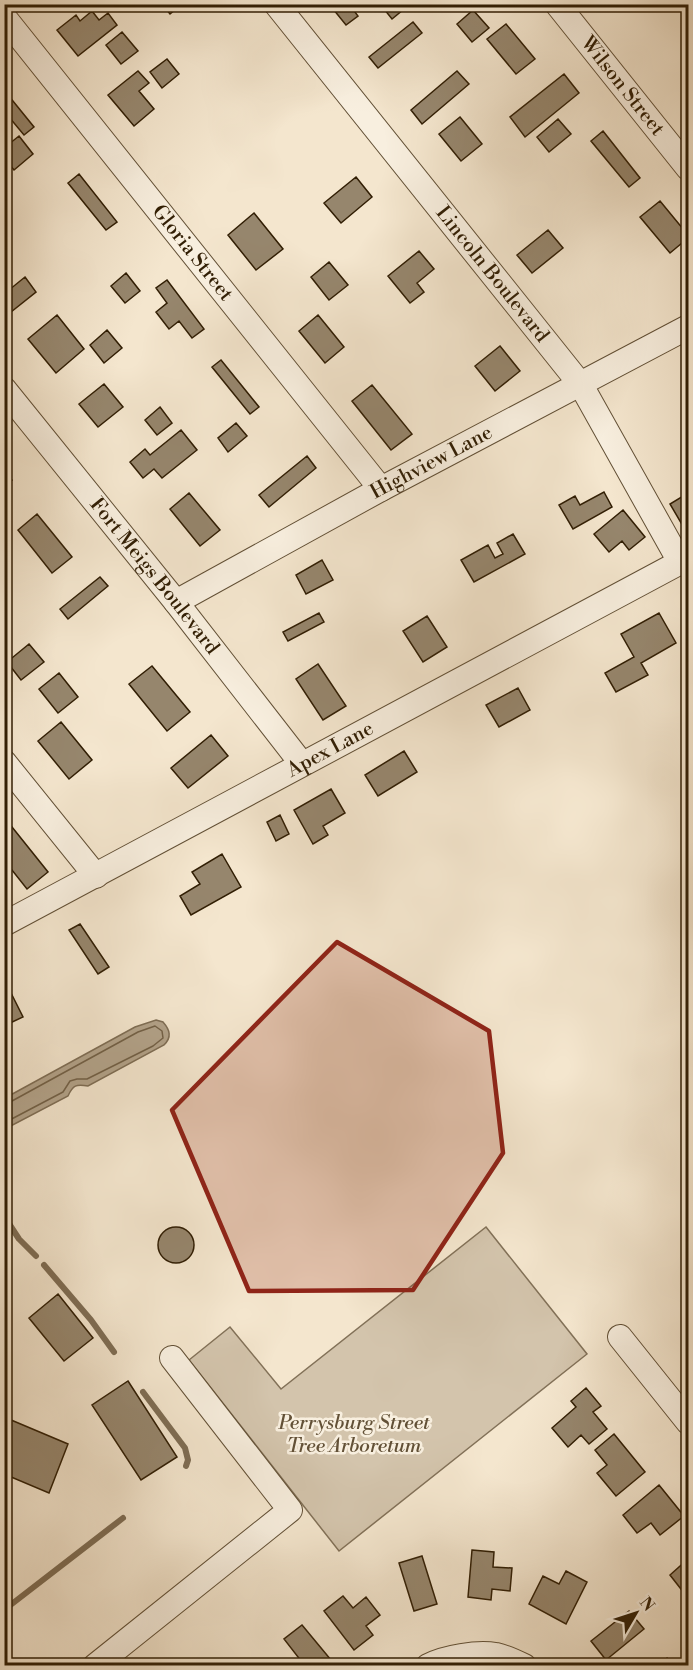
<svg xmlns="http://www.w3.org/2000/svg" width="693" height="1670" viewBox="0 0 693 1670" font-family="'Libre Bodoni',serif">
<rect width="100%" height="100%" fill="#f4e6ce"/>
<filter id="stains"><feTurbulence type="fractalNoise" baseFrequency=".00333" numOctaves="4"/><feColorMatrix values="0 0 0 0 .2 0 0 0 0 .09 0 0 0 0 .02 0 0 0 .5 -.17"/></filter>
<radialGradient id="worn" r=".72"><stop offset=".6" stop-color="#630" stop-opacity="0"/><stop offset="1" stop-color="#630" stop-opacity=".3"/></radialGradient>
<!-- green -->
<path fill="#d3c4ac" stroke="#827158" stroke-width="1.5" d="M 486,1227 L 587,1354 L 339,1551 L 189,1360 L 230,1327 L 281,1389 Z"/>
<!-- water -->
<path fill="#b2a289" stroke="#7e6d54" stroke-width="1.5" d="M 156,1020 L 163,1022 C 170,1030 172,1037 164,1045 L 88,1086 C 76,1084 73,1085 68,1096 L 5,1129 L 5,1098 L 135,1027 Z"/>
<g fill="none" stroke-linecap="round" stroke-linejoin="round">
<!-- shore -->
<path stroke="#726046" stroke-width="1.5" d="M 4,1103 L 12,1101 L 138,1032 L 155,1026 L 162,1031 L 163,1038 L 153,1046 L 87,1079 L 77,1079 L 70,1081 L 63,1092 L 4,1123"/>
<!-- stream -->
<path stroke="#7e6d54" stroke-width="6" d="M 4,1216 L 19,1239 L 36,1256
M 44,1265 L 91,1320 L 114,1352
M 143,1392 L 185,1448 L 188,1460 L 186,1466
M 4,1610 L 123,1518"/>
</g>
<!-- building -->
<path fill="#96866d" stroke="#311e04" stroke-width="1.5" d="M 162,4 L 182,4 L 170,14 Z
M 329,4 L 349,4 L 358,16 L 346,25 Z
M 380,4 L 408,4 L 409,5 L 392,19 Z
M 473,10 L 489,28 L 472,42 L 457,24 Z
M 92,11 L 99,20 L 108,13 L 117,25 L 78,56 L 57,30 L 76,15 L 80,21 Z
M 413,22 L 422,33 L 378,68 L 369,57 Z
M 506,24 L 535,59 L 516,74 L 487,39 Z
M 122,32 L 138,51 L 121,64 L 106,45 Z
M 167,59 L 179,74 L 162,88 L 150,72 Z
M 138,71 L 149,83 L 139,91 L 154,109 L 134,126 L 108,95 Z
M 457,71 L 469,84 L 422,124 L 411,110 Z
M 564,74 L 579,93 L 525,137 L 510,117 Z
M 4,90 L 34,127 L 24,135 L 4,111 Z
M 460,117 L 482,144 L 461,161 L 439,134 Z
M 558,119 L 571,134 L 549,152 L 537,137 Z
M 603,131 L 640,178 L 629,187 L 591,141 Z
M 19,136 L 33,154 L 14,170 L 4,158 L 4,148 Z
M 79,174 L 117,222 L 106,230 L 68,183 Z
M 356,177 L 372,197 L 341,223 L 324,203 Z
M 660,201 L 688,235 L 688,238 L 670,253 L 640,217 Z
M 254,213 L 283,249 L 256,270 L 228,235 Z
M 548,230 L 563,248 L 532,273 L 517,255 Z
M 419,251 L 434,269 L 417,283 L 424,292 L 410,303 L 388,276 Z
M 329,262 L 348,285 L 329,300 L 311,277 Z
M 126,273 L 140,291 L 125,303 L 111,286 Z
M 25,277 L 36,292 L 6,316 L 4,313 L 4,294 Z
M 167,280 L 204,329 L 192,338 L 179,321 L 169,329 L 156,312 L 167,303 L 156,288 Z
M 57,315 L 84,349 L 56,373 L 28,339 Z
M 318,315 L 344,347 L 325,363 L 299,331 Z
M 107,330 L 122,348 L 104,363 L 90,345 Z
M 500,346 L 520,371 L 495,391 L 475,366 Z
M 221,360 L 259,407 L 250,414 L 212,367 Z
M 104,384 L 123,407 L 98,427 L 79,404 Z
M 372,385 L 412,434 L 391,450 L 352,401 Z
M 160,407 L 172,423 L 157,435 L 145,420 Z
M 236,423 L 247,436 L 228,452 L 218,438 Z
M 181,430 L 197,450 L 162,478 L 154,469 L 143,478 L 130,462 L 145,449 L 150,455 Z
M 307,456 L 316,468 L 269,507 L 259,495 Z
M 4,470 L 12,480 L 4,486 Z
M 604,492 L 612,507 L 573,529 L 559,505 L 575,496 L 580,505 Z
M 189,493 L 220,530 L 200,546 L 170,509 Z
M 688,493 L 688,532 L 687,533 L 670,504 Z
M 623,510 L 645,537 L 629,550 L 622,541 L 609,552 L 594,534 Z
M 37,514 L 72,557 L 52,573 L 18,530 Z
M 513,534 L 525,554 L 474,582 L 461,560 L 488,545 L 495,558 L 503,554 L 497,543 Z
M 322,560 L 333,580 L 306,594 L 296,575 Z
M 100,577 L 108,586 L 68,619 L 60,609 Z
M 319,613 L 324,622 L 288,641 L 283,632 Z
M 659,613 L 676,643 L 641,663 L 648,675 L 616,692 L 605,673 L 634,657 L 621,634 Z
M 427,616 L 447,647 L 423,662 L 403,631 Z
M 29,644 L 44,662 L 21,680 L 7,662 Z
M 318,664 L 346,706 L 323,720 L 296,679 Z
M 152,666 L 190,712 L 167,731 L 129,684 Z
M 59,673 L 78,697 L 58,713 L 39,689 Z
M 518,688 L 530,710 L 499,727 L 486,705 Z
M 61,722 L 92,760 L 69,779 L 38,741 Z
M 211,735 L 228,756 L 188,788 L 171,768 Z
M 404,751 L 417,772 L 378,796 L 365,775 Z
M 331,789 L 345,813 L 323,826 L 328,835 L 313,844 L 294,810 Z
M 280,815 L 289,834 L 276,841 L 267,822 Z
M 8,822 L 48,872 L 27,889 L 4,860 L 4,825 Z
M 222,854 L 241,887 L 191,915 L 180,896 L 200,884 L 192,872 Z
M 80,924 L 109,967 L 98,974 L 69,930 Z
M 6,983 L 23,1017 L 8,1024 L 4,1017 L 4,984 Z
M158 1245a18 18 0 1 1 36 0a18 18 0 1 1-36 0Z
M 58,1294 L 93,1338 L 64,1361 L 29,1318 Z
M 128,1381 L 177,1457 L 141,1480 L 92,1405 Z
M 586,1388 L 601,1406 L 593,1412 L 607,1429 L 589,1444 L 581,1435 L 568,1447 L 552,1428 L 576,1407 L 571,1401 Z
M 4,1417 L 68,1444 L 49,1493 L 4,1474 Z
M 614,1434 L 645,1472 L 616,1496 L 597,1473 L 607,1465 L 595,1450 Z
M 659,1485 L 684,1516 L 660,1535 L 651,1523 L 637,1533 L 623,1515 Z
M 472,1550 L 494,1552 L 493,1567 L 512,1568 L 510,1591 L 492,1589 L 491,1600 L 468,1597 Z
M 422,1556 L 437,1604 L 414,1611 L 399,1563 Z
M 688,1559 L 688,1598 L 670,1575 Z
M 566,1571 L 587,1582 L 566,1624 L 529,1604 L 543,1576 L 559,1584 Z
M 343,1596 L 353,1608 L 366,1597 L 380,1615 L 366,1626 L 373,1635 L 354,1650 L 324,1611 Z
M 629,1611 L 644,1629 L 606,1660 L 591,1641 Z
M 302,1625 L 336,1666 L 305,1666 L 284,1639 Z
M 667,1658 L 673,1666 L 658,1666 Z"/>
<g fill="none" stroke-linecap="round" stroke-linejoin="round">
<!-- minor casing -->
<g stroke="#625036" stroke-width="26">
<g id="minor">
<path id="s1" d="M 276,4 L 581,385 L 680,562"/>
<path id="s2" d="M 557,4 L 688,168"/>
<path id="s3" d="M 4,17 L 381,489"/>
<path id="s4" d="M 4,389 L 176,602 L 302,764"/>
<path id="s5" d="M 176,602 L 381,489 L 688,327"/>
<path d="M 4,762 L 96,876"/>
<path id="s6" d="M 4,924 L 688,558"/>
<path d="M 620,1337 L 688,1422"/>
<path d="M 95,1666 L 290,1510 L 172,1358"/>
<path d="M 428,1666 C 445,1657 477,1652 496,1655 C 505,1657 516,1662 524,1666"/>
</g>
</g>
<!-- minor -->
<use href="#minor" stroke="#f8efdf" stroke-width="24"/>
</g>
<!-- marked area -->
<path fill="#8f2418" fill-opacity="0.2" stroke="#8f2418" stroke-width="4.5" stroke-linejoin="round" d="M 337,942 L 489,1031 L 503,1153 L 413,1290 L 249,1291 L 172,1110 Z"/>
<g text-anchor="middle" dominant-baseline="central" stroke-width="5" stroke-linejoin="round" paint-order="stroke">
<!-- street labels -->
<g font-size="20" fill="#311e04" stroke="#f8efdf">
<text stroke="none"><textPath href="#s2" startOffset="105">Wilson Street</textPath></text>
<text stroke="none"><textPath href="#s3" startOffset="302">Gloria Street</textPath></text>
<text stroke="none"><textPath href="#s1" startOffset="346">Lincoln Boulevard</textPath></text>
<text stroke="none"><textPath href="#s5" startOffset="291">Highview Lane</textPath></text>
<text stroke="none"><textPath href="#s4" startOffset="240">Fort Meigs Boulevard</textPath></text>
<text stroke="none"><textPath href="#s6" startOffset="370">Apex Lane</textPath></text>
</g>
<!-- park labels -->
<g font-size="20" font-style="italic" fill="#625036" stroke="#f8efdf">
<text x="354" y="1423">Perrysburg Street<tspan x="354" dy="23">Tree Arboretum</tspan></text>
</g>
</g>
<!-- margin -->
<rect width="693" height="1670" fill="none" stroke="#f4e6ce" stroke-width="24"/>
<rect x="6" y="6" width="681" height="1658" fill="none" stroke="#311e04" stroke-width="3"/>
<rect x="12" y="12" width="669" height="1646" fill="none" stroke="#311e04" stroke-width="1.5"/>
<!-- north arrow -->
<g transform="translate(636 1613) rotate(51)" stroke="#f8efdf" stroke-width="4.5" paint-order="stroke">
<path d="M0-4.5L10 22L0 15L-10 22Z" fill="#311e04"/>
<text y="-9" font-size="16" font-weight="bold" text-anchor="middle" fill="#311e04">N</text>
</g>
<rect width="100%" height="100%" filter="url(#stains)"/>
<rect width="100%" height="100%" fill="url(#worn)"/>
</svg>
